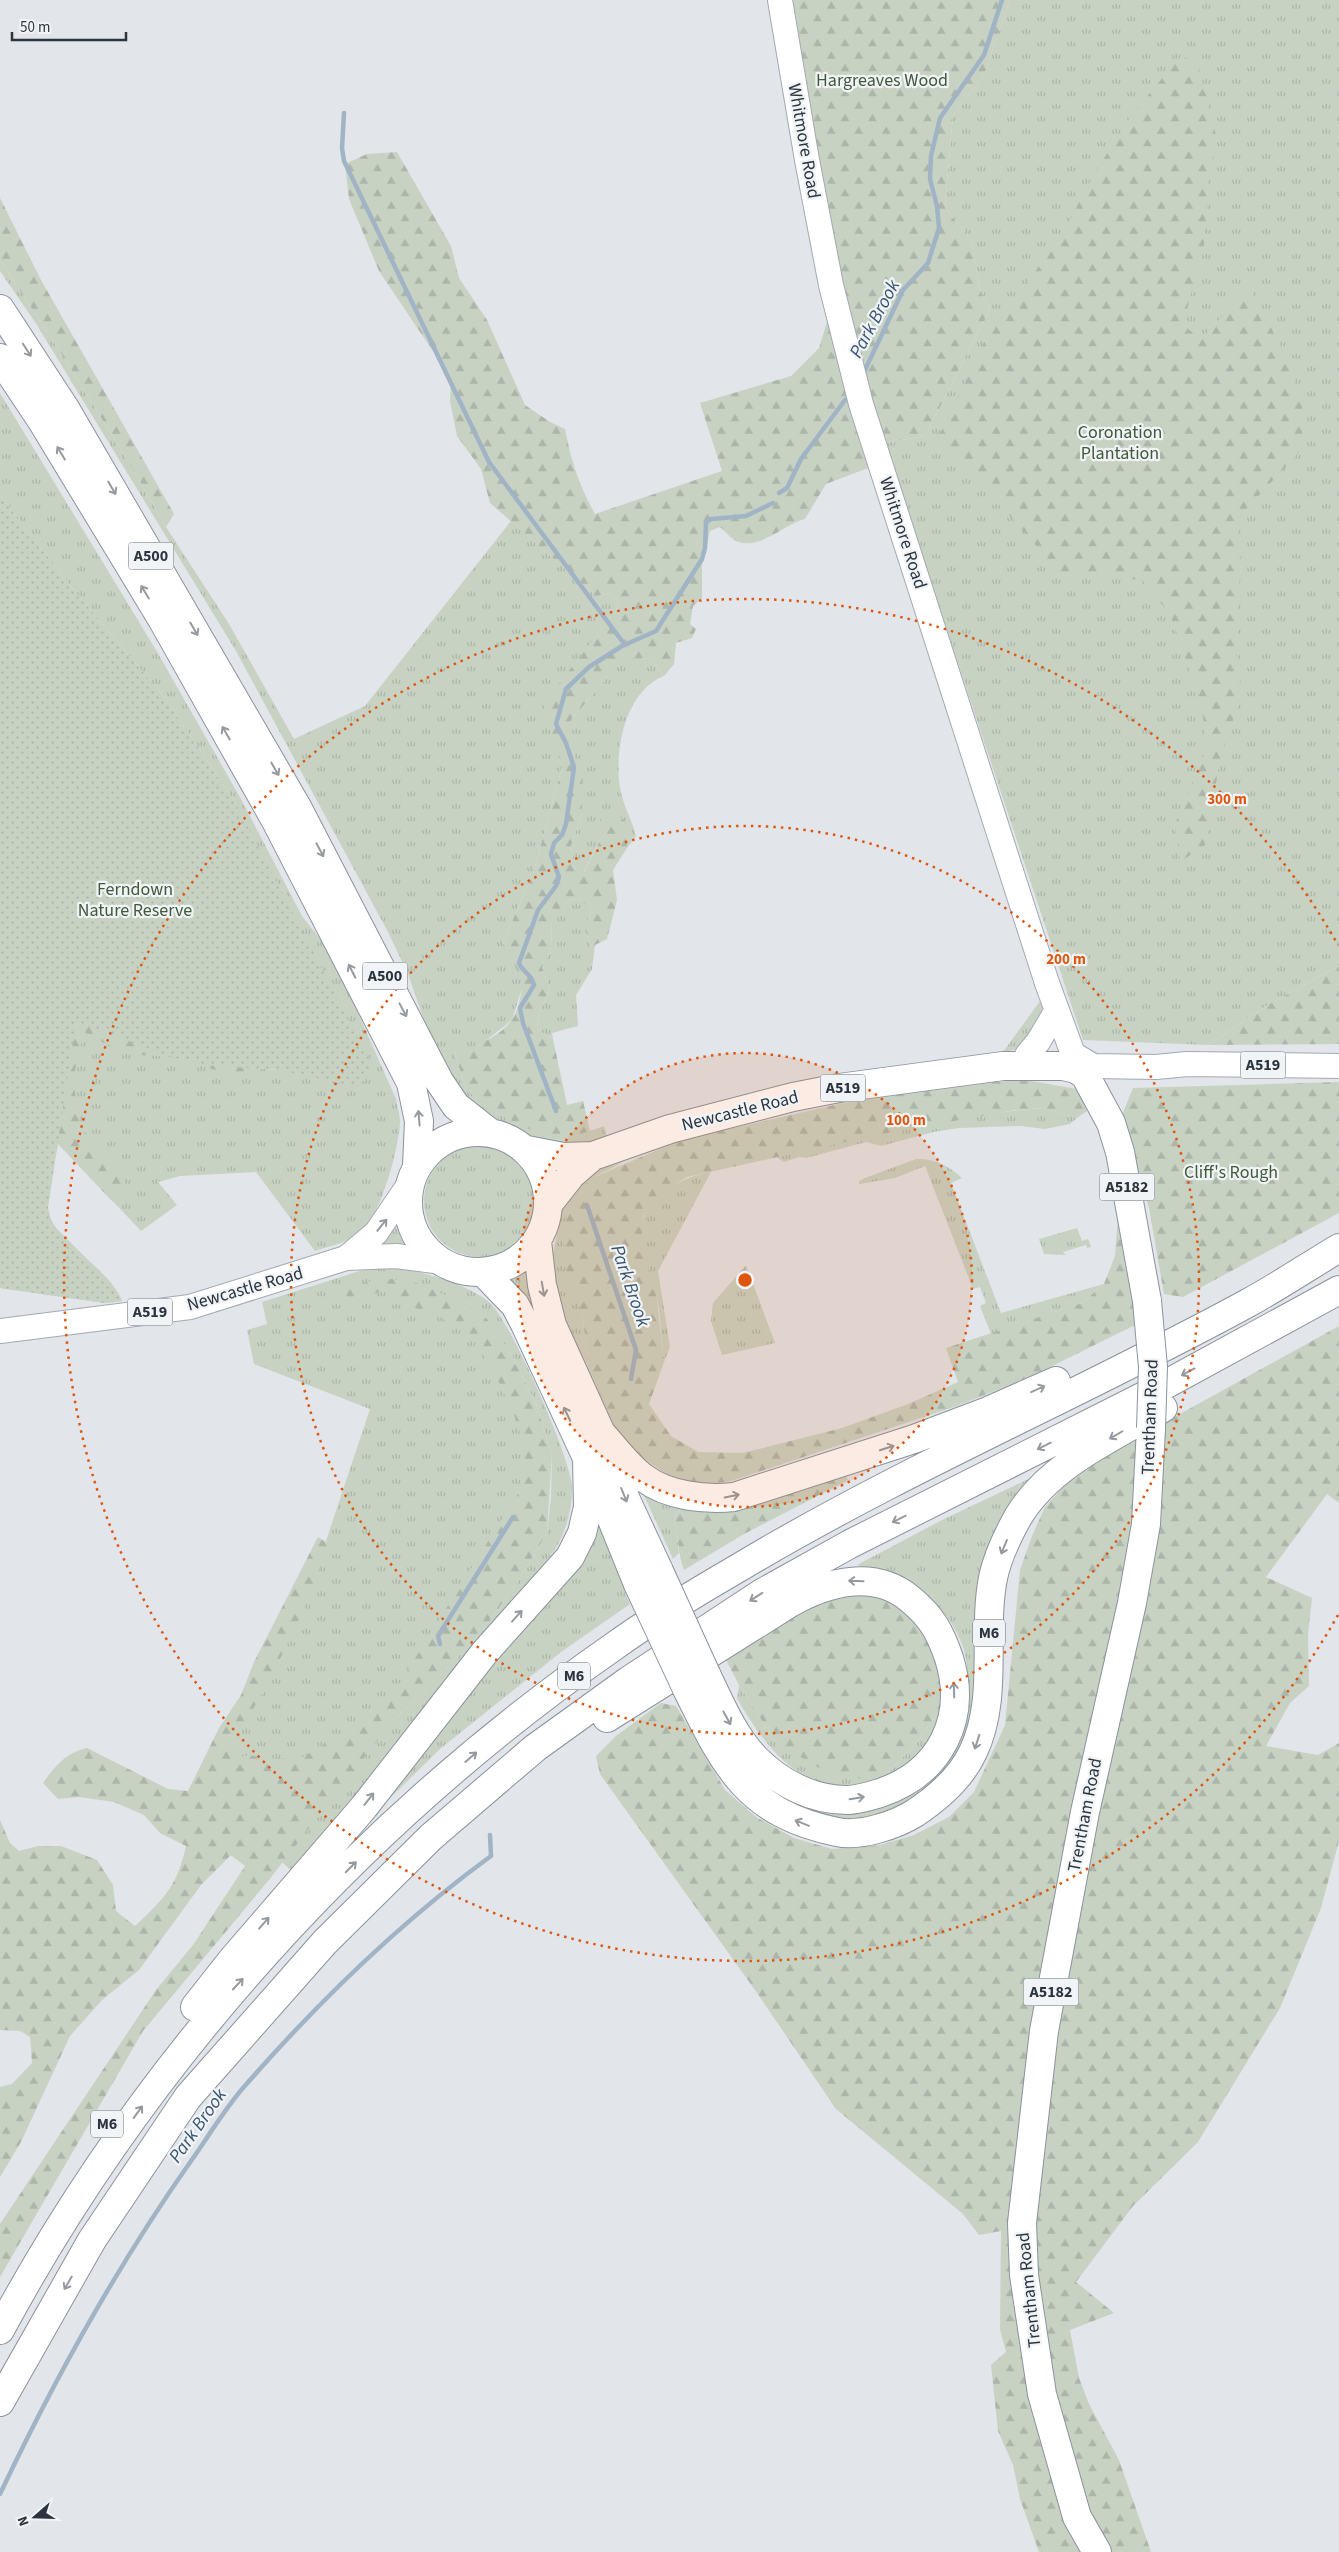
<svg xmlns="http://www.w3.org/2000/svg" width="1339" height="2552" viewBox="0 0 1339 2552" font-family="'Source Sans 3',sans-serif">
<defs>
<pattern id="grass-tufts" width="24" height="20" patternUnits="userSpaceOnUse" patternTransform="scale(1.25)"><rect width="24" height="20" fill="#c8d2c3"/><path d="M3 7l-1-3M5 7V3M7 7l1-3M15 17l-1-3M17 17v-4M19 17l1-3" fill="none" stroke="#acb5a9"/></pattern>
<pattern id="forest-firs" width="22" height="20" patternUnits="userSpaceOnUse" patternTransform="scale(1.25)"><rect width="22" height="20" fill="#c8d2c3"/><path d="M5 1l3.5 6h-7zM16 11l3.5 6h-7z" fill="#acb5a9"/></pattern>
<pattern id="park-dots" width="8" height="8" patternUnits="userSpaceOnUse" patternTransform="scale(1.25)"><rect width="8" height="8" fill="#c8d2c3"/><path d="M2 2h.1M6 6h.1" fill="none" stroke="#acb5a9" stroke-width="1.8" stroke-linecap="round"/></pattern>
</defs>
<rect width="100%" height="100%" fill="#e2e5e9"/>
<!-- grass -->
<path fill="url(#grass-tufts)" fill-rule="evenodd" d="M 1010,0 L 1339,0 L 1339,966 L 1266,1006 L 1209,1045 L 1083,1040 L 885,443 L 925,436 L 990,309 L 980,290 L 971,239 L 952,217 L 945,205 L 953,115 L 984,75 Z
M 0,260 L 65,359 L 134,471 L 166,527 L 229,624 L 294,739 L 365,706 L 511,521 L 596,596 L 611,593 L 620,605 L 544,704 L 562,767 L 533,874 L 503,942 L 524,982 L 512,1020 L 478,1047 L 454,1053 L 466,1087 L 550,1139 L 563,1140 L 604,1126 L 608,1140 L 580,1148 L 547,1146 L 492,1116 L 462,1093 L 430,1037 L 408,974 L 388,932 L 236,651 L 35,322 L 0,271 Z
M 0,393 L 156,650 L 241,799 L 302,916 L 332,954 L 396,1099 C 397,1106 400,1114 400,1122 C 399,1148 381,1215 361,1232 C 351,1242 329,1246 315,1251 L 256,1172 L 180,1176 L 158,1182 L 177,1205 L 141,1231 L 58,1143 L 76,1021 L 206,1065 L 279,1070 L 236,804 L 165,698 L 73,589 L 0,495 Z
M 618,656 L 651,659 L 664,676 C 625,691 614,750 620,788 C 623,805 632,820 636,836 L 627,848 L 627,823 L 603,835 L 583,873 L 575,869 L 571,846 L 582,813 L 582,792 L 567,739 L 571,720 L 612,672 Z
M 579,898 L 591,910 L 585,930 L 591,947 L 595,945 L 592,969 L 576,995 L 578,1026 L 552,1033 L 553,1039 L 537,1029 L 539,1013 L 550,989 L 542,967 L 551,948 L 552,919 L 568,901 Z
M 1043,997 L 1046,1006 L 1027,1047 L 1003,1052 Z
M 1044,1108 L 1077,1118 L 1070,1124 L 1045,1129 L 1021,1126 L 959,1128 L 933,1132 L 881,1146 L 866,1142 L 806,1158 L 799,1157 L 784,1162 L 776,1157 C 864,1137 954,1114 1044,1108 Z
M424 1201a56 56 0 1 1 112 0a56 56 0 1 1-112 0Z
M 916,1159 C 933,1158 950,1166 962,1178 L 951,1183 L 1001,1313 L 1104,1284 L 1082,1303 L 991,1334 L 980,1306 L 986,1303 L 980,1287 L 973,1289 L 925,1166 L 895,1178 L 859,1184 L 859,1181 L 865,1178 Z
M 622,1163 L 592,1178 L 577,1297 L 583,1317 L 588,1367 L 566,1323 L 551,1266 L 563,1202 L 587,1174 L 602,1168 Z
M 711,1172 L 658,1271 L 670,1347 L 664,1362 C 661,1338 661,1312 655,1289 C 651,1275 643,1261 641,1246 C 634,1201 674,1179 711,1172 Z
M 396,1227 L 407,1251 L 376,1249 L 393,1228 Z
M 1077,1228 L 1082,1241 L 1088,1239 L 1091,1247 L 1087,1248 L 1086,1245 L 1063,1252 L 1066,1255 L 1044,1254 L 1039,1239 Z
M 746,1265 L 775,1343 L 722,1355 L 711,1321 L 713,1303 Z
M 389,1267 C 418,1270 466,1283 489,1302 C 511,1321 569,1455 572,1485 C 573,1507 566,1532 555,1550 L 327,1834 L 294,1873 L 282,1862 L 268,1881 L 182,1822 L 309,1592 L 370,1409 L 254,1364 L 247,1330 L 267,1324 L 262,1302 L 369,1268 ZM 414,1282 L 511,1353 L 536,1404 L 552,1454 L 551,1497 L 547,1533 L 518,1581 L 478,1637 L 393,1721 L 537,1462 L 503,1360 L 414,1297 L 384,1291 L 346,1301 Z
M 531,1268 L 655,1570 L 507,1280 Z
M 1037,1475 L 1024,1492 L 979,1702 L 956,1764 L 902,1811 L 845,1822 L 807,1815 L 760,1786 L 741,1751 L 869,1808 L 967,1704 C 967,1686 969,1668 964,1650 C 949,1601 904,1576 857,1565 L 942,1520 Z
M 642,1491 L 685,1506 L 674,1516 C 678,1529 677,1540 679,1553 L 673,1559 Z
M 596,1512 L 631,1586 L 624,1590 L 630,1604 L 561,1652 L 440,1749 L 388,1800 L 386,1797 L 577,1563 Z
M 898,1600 L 946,1703 C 939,1717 934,1734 927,1748 C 917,1766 895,1776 877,1780 C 869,1782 860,1786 851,1786 C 797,1792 760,1739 737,1698 L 739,1685 L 775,1741 L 889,1772 L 916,1743 L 938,1713 Z"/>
<!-- forest -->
<path fill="url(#forest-firs)" d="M 787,0 L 1010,0 L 984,75 L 953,115 L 945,205 L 952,217 L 971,239 L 980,290 L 990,309 L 925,436 L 885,443 L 868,468 L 826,484 L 805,519 C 785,524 761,549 739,542 C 732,540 725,531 720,527 L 710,531 L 702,566 L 702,598 L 693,606 L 690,624 L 696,629 L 692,638 L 676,643 L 674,664 L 664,676 L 651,659 L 619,657 L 612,672 L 571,720 L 568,744 L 575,759 L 583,766 L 582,813 L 571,846 L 575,869 L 584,872 L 603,835 L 599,813 C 611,809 619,815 627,823 L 627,848 L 613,870 L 617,900 L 607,939 L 591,947 L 585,930 L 591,910 L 579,898 L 568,901 L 552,920 L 551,948 L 542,967 L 550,989 L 539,1013 L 537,1029 L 553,1039 L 567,1105 L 583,1101 L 590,1131 L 563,1140 L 550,1139 L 479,1105 L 466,1087 L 454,1053 C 475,1047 498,1038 512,1020 C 519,1010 521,993 523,982 L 503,942 L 533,874 L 562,767 L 543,704 L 620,605 L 611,593 L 596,596 L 490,503 L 481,469 L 457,436 L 450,401 L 451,378 L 379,271 L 349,199 L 345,164 L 367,154 L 397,152 L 451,246 L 459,278 L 487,320 L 525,405 L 550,422 L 565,429 C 571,460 579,486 595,514 L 722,471 L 700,403 L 791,376 L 819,348 L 838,287 Z
M 1181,56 L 1198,64 L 1217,139 L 1208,185 L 1204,245 L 1183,325 L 1201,339 L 1250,286 L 1284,353 L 1302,402 L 1303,448 L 1235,521 L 1241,553 L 1236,651 L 1242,694 L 1221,755 L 1205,845 L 1180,862 L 1175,824 L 1207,746 L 1201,703 L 1170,614 L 1142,580 L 1059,572 L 973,474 L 935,444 L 995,319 L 1020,293 L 1063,233 L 1094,174 L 1133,113 Z
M 0,198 L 41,280 L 174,514 L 166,527 L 134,471 L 65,359 L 0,260 Z
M 1339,966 L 1339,1044 L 1209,1045 L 1266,1006 Z
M 58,1000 L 253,1042 L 261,1074 L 233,1075 L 171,1057 L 139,1055 L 106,1044 L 84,1032 L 73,1079 L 80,1126 L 112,1162 L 125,1183 L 113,1202 L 58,1144 C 55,1161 46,1193 48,1209 C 51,1240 111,1269 122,1301 L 105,1303 L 0,1288 L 0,1189 Z
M 1025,1080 L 1077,1089 L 1087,1111 L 1077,1118 L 1044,1108 L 1015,1110 L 881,1134 L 687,1177 L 672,1186 L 656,1198 L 643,1216 L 641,1245 L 656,1291 L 664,1362 L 649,1404 L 671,1436 L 698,1452 L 743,1453 L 842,1428 L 908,1404 L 958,1382 L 946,1348 L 1082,1303 L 1104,1284 L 1115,1256 L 1118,1214 L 1133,1293 L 1135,1325 L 1032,1376 L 957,1406 L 728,1482 L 703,1484 L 674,1479 L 637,1454 L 616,1430 L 588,1367 L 583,1317 L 565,1266 L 563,1226 L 571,1201 L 592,1178 L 681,1140 L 843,1103 L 969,1083 Z
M 1339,1082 L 1339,1213 L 1183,1297 L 1164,1294 L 1149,1208 L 1122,1115 L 1133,1088 Z
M 392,1279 L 414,1282 L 457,1300 L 487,1319 L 511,1353 L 536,1404 L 552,1454 L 547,1533 L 518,1581 L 478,1637 L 391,1723 L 268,1881 L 143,2031 L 0,2277 L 0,2224 L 156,1990 L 193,1945 L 245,1866 L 231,1855 L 201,1885 L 139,1970 L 102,2000 L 70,2036 L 21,2142 L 0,2177 L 0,2087 L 12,2084 L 32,2063 L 30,2037 L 20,2031 L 0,2030 L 0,1820 L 10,1843 L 19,1851 L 38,1846 L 61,1846 L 97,1860 L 113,1885 L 116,1911 L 135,1926 C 165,1898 177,1886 186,1846 L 160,1833 L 144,1815 L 114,1802 L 79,1797 L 58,1799 L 43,1783 C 54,1767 67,1752 87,1748 L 168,1789 L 188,1791 L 219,1728 L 241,1695 L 254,1662 L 318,1537 L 329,1544 C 312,1594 292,1637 267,1684 C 254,1710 237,1729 233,1759 L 249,1755 L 270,1759 L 301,1758 L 347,1731 L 389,1700 L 519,1492 L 524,1444 L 514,1415 L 495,1374 L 474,1341 L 442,1318 L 402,1303 L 384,1291 L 346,1302 L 347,1288 L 374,1280 Z
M 1339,1326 L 1339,1503 L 1327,1494 L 1266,1577 L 1312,1598 L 1308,1634 L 1309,1686 L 1290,1703 L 1266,1746 L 1318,1755 L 1339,1743 L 1339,1841 L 1321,1908 L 1280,2008 L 1198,2142 L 1133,2206 L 1076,2282 L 1114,2313 L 1070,2330 L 1079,2378 L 1089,2404 L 1119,2460 L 1151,2552 L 1039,2552 L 1020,2499 L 1013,2465 L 998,2431 L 991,2365 L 1006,2352 L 1000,2329 L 1001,2231 L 979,2235 L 963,2214 L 836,2109 L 755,1990 L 600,1774 L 596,1756 L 616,1736 L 661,1703 L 676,1706 L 725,1790 L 756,1817 L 794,1838 L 832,1849 L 880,1845 L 914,1835 L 949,1817 L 974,1792 L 1005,1725 L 1020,1570 L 1032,1536 L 1045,1507 L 1067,1483 L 1097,1460 Z
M 842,1468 L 848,1480 L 744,1534 L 684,1570 C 677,1552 679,1535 674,1516 L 685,1506 Z
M 847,1591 L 886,1597 L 905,1609 L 930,1638 L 942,1676 L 938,1713 L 916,1743 L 889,1772 L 863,1779 L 837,1775 L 815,1766 L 775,1741 L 739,1685 L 723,1654 L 751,1636 Z"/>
<!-- park -->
<path fill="url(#park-dots)" d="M 0,495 L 73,589 L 165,698 L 236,804 L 374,1069 L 358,1087 L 279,1070 L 206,1065 L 171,1057 L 76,1021 L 48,1208 L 52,1224 L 110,1282 L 122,1301 L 105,1303 L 0,1288 Z"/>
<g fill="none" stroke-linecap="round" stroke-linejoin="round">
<!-- stream -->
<path stroke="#a0b4c6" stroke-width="4.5" d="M 344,113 L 342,148 L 344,161 L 489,462 L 625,645
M 863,374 L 903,290 L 928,263 L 939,228 L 937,206 L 930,179 L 931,156 L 940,118 L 984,55 L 1002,0
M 779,493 L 787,488 L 801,459 L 845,400
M 556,1111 L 523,1023 L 520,1008 L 534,985 C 532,974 522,972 519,963 L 538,910 L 556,886 L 559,877 L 551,854 L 554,843 L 562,835 L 566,824 L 574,767 L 566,743 L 556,724 L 566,689 L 589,667 L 622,646 L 656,631 L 702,559 L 705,548 L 706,522 L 711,519 L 746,516 L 773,503
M 587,1205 L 636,1350 L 631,1379
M 440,1644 L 438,1636 L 513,1517
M 0,2494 C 55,2378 117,2266 191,2161 C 208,2137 224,2110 243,2088 C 318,2002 399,1923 491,1856 L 490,1835"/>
<!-- major casing -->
<g stroke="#a2aab4" stroke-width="26">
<path id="major" d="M 780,0 L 807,160 L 831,285 L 861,404 L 1047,983 L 1073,1054
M 1073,1054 L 1093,1066 L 1156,1067 L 1187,1064 L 1339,1066
M 1027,1055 L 1038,1042 L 1057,1010
M 346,1258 L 376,1233 L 410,1183
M 0,1331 L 190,1307 L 346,1258 L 396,1256 L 442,1262"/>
</g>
<!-- highway casing -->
<g stroke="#8a939e" stroke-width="30">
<path id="highway" d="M 0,309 L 66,410 L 297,807 L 439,1081 L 456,1106 L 489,1132
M 0,358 L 42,421 L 162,619 L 276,821 L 411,1083 L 419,1121 L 417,1166
M 1078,1062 L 1111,1123 L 1120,1152 L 1147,1301
M408 1202a70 70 0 1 1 140 0a70 70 0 1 1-140 0Z
M 527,1150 L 563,1157 L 593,1156 L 670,1129 L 793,1097 L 839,1088 L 1003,1066 L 1063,1066 L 1076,1069 L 1088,1077
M 549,1203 L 571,1175 L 593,1156
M 537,1241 L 542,1285 L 552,1325 L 601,1433 L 626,1500 L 659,1571
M 483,1272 L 515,1305 L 525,1324 L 587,1458 L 638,1584
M 601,1433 C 615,1448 628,1467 644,1478 C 668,1496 705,1500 734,1497 L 914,1439 L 988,1411 L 1056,1381
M 686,1687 C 724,1764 745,1813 837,1832 C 860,1837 896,1825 915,1813 C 939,1797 961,1778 973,1752 C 999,1698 982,1634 993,1578 C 997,1558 1008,1535 1018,1517 C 1049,1465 1113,1437 1163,1408
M 607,1718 L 790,1603 C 827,1582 874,1569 910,1599 C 932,1617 940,1632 949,1658 C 968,1719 940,1773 880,1793 C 870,1796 857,1800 847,1800 C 812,1800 780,1783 756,1759 C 733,1735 720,1703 706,1674
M 195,2007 L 232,1960 L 364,1807 L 485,1652 L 570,1557 L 582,1533 L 588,1507 L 587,1458
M 0,2330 C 145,2060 361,1822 613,1647 C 653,1618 697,1592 740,1567 C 904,1469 1081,1394 1248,1303 C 1279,1286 1309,1266 1339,1248
M 0,2402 L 92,2240 L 188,2097 L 325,1942 L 431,1837 L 535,1748 L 628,1681 L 762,1593 L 850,1544 L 1148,1394 L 1339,1290
M 1097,2552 L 1077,2517 L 1042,2394 L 1024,2275 L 1022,2223 L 1044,2031 L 1085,1812 L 1132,1603 L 1146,1524 L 1151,1428"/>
</g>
<!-- major -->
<use href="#major" stroke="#fff" stroke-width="24"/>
<!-- highway -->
<use href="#highway" stroke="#fff" stroke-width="28"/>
<!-- highway-bridge casing -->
<g stroke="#8a939e" stroke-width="30" stroke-linecap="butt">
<path id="highway-bridge" d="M 1147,1301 L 1153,1367 L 1151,1428
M 659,1571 L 706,1674
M 638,1584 L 686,1687"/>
</g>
<!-- highway-bridge -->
<use href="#highway-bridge" stroke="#fff" stroke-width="28"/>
</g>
<!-- one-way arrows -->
<defs><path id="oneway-shaft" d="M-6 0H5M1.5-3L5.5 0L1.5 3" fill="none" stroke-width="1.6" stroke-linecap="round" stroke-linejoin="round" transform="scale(1.25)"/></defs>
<g stroke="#959a9f">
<use href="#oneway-shaft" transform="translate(27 350) rotate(57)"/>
<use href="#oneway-shaft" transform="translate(61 453) rotate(-121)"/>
<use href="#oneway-shaft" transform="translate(112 488) rotate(60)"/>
<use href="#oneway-shaft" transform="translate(145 592) rotate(-121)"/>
<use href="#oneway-shaft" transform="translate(194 629) rotate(60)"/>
<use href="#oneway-shaft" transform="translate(226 733) rotate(-120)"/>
<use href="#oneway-shaft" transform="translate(275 769) rotate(60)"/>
<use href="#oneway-shaft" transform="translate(320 850) rotate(62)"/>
<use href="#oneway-shaft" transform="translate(352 971) rotate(-117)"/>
<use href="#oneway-shaft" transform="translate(403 1010) rotate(62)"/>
<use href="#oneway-shaft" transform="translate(419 1118) rotate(-95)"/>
<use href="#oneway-shaft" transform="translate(382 1225) rotate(-51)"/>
<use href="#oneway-shaft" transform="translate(543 1289) rotate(80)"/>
<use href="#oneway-shaft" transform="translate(1188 1372) rotate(152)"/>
<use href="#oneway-shaft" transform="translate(1038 1389) rotate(-24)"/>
<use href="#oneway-shaft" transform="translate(567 1414) rotate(-115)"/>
<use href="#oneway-shaft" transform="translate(1116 1435) rotate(150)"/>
<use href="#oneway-shaft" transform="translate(1044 1446) rotate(153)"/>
<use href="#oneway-shaft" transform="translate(887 1448) rotate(-18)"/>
<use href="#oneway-shaft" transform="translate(624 1495) rotate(68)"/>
<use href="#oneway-shaft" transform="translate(732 1496) rotate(-11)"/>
<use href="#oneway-shaft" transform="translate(899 1519) rotate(153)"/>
<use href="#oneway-shaft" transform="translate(1004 1547) rotate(112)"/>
<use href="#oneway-shaft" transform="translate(856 1581) rotate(-178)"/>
<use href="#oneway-shaft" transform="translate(756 1597) rotate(147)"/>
<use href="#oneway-shaft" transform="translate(517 1616) rotate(-48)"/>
<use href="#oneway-shaft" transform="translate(954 1690) rotate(-92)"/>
<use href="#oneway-shaft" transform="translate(727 1718) rotate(61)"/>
<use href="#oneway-shaft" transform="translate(977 1742) rotate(108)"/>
<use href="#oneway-shaft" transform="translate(471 1757) rotate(-41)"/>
<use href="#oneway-shaft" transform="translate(857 1798) rotate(-9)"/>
<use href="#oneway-shaft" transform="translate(369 1799) rotate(-52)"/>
<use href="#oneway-shaft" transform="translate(802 1823) rotate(-158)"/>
<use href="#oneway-shaft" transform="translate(351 1867) rotate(-45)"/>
<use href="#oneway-shaft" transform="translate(264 1923) rotate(-49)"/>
<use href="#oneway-shaft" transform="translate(238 1984) rotate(-47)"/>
<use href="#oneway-shaft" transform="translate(138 2112) rotate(-54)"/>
<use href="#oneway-shaft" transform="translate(68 2283) rotate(120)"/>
</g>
<!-- distance rings -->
<circle cx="745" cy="1280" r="227" fill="#df570f" fill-opacity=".12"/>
<g fill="none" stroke="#df570f" stroke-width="2.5" stroke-dasharray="2.5 5">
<circle cx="745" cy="1280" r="227"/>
<circle cx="745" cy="1280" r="454"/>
<path d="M1338 1615A681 681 0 1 1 1338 945"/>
</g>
<g text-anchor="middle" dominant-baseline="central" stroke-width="4.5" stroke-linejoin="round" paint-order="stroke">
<!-- shield labels -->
<g fill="#f1f4f6" stroke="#666e76" stroke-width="1">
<rect x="128.5" y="542.5" width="45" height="27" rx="4"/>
<rect x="362.5" y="962.5" width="45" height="27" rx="4"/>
<rect x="1240.5" y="1051.5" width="45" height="27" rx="4"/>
<rect x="820.5" y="1074.5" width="45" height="27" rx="4"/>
<rect x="1099.5" y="1173.5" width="55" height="27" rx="4"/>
<rect x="127.5" y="1298.5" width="45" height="27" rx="4"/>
<rect x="973" y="1619.5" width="32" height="27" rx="4"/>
<rect x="558" y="1662.5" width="32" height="27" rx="4"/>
<rect x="1023.5" y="1978.5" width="55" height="27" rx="4"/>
<rect x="91" y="2110.5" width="32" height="27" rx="4"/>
</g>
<g font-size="16" font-weight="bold" fill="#2b343f">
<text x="151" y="556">A500</text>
<text x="385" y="976">A500</text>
<text x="1263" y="1065">A519</text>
<text x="843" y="1088">A519</text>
<text x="1127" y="1187">A5182</text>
<text x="150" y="1312">A519</text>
<text x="989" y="1633">M6</text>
<text x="574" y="1676">M6</text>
<text x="1051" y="1992">A5182</text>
<text x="107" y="2124">M6</text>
</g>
<!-- park labels -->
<g font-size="18" fill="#415a3a" stroke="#f1f4f6">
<text x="882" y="80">Hargreaves Wood</text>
<text x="1120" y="432">Coronation<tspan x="1120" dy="21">Plantation</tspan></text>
<text x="135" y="889">Ferndown<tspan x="135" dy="21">Nature Reserve</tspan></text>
<text x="1231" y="1172">Cliff's Rough</text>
</g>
<!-- street labels -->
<g font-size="18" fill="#2b343f" stroke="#f1f4f6">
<text transform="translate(804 141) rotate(80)">Whitmore Road</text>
<text transform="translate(903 533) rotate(72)">Whitmore Road</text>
<text transform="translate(740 1111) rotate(-14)">Newcastle Road</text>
<text transform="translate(245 1289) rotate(-16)">Newcastle Road</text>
<text transform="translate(1150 1417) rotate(-88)">Trentham Road</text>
<text transform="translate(1085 1815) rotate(-79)">Trentham Road</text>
<text transform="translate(1029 2290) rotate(-96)">Trentham Road</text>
</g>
<!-- water labels -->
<g font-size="19" font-style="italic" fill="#385470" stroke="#f1f4f6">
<text transform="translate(875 319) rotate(-62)">Park Brook</text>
<text transform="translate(630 1286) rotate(71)">Park Brook</text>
<text transform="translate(198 2126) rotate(-55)">Park Brook</text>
</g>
</g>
<circle cx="745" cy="1280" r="8" fill="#df570f" stroke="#f1f4f6" stroke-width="2.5"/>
<g font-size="15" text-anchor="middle" font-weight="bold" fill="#df570f" stroke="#f1f4f6" stroke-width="4.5" stroke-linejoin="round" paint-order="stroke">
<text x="1227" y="804">300 m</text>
<text x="1066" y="964">200 m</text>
<text x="906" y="1125">100 m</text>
</g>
<!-- north arrow -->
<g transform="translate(35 2517) rotate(250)" stroke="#f1f4f6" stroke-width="4" paint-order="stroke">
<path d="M0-4L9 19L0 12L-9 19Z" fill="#2b343f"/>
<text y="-8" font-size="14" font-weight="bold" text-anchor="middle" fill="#2b343f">N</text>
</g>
<!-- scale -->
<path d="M12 32v8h114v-8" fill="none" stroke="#2b343f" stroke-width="2.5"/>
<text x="20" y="32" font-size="15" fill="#2b343f" stroke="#f1f4f6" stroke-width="4" paint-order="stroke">50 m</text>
</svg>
